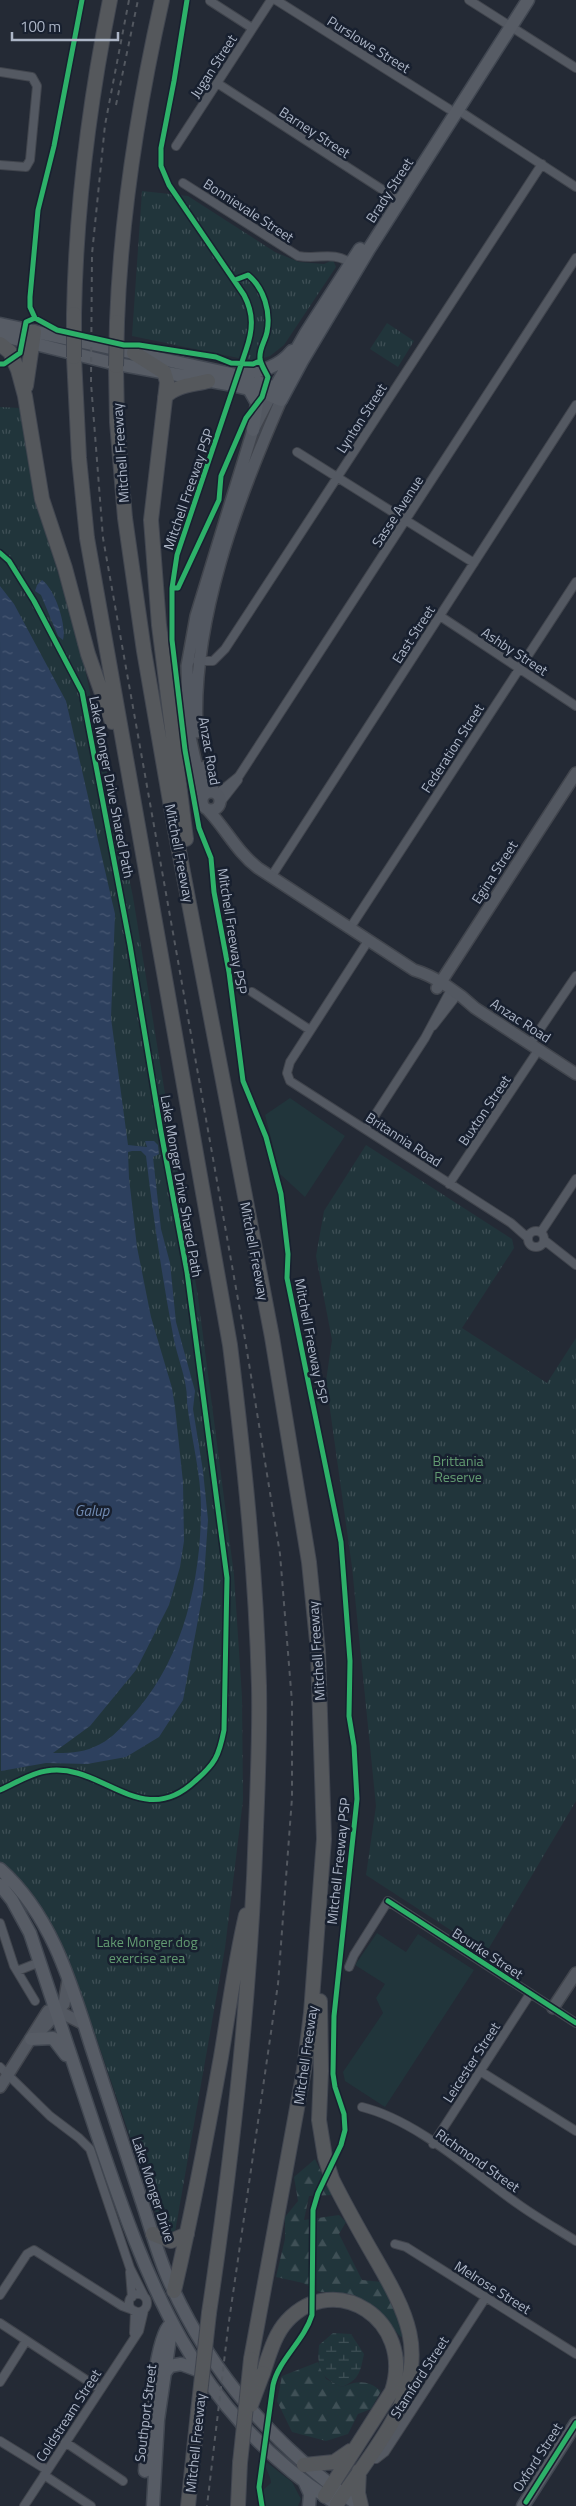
<svg xmlns="http://www.w3.org/2000/svg" width="576" height="2506" viewBox="0 0 576 2506" font-family="'Titillium Web',sans-serif">
<defs>
<pattern id="forest-firs" width="22" height="20" patternUnits="userSpaceOnUse" patternTransform="scale(1.25)"><rect width="22" height="20" fill="#21353b"/><path d="M5 1l3.5 6h-7zM16 11l3.5 6h-7z" fill="#3f5056"/></pattern>
<pattern id="wetland-marsh" width="20" height="14" patternUnits="userSpaceOnUse" patternTransform="scale(1.25)"><rect width="20" height="14" fill="#21353b"/><path d="M1 5h8M5 5V1M11 12h8M15 12V8" fill="none" stroke="#3f5056"/></pattern>
<pattern id="park-tufts" width="24" height="20" patternUnits="userSpaceOnUse" patternTransform="scale(1.25)"><rect width="24" height="20" fill="#21353b"/><path d="M3 7l-1-3M5 7V3M7 7l1-3M15 17l-1-3M17 17v-4M19 17l1-3" fill="none" stroke="#3f5056"/></pattern>
<pattern id="water-ripples" width="26" height="14" patternUnits="userSpaceOnUse" patternTransform="scale(1.25)"><rect width="26" height="14" fill="#2d405e"/><path d="M2 4q2-2 4 0t4 0M15 11q2-2 4 0t4 0" fill="none" stroke="#495974"/></pattern>
</defs>
<rect width="100%" height="100%" fill="#242a35"/>
<!-- green -->
<path fill="#21353b" d="M 290,1098 L 345,1136 L 305,1197 L 280,1174 L 265,1115 Z
M 377,1933 L 406,1952 L 418,1934 L 474,1970 L 385,2107 L 345,2081 L 343,2072 L 383,2013 L 376,1998 L 385,1984 L 355,1965 Z
M 265,2461 L 292,2482 L 301,2499 L 298,2506 L 265,2506 L 263,2490 L 271,2483 C 271,2475 264,2468 265,2461 Z"/>
<!-- forest -->
<path fill="url(#forest-firs)" d="M 315,2159 L 332,2195 L 309,2196 L 304,2220 L 339,2215 L 346,2222 L 339,2234 L 362,2280 L 382,2282 L 401,2315 L 407,2342 L 398,2334 L 378,2309 L 350,2294 L 320,2292 L 303,2283 L 276,2277 L 285,2239 L 285,2217 L 298,2201 L 294,2177 Z
M 318,2362 L 326,2379 L 342,2387 C 358,2380 368,2380 381,2391 L 371,2409 L 358,2414 L 348,2434 L 326,2441 L 292,2432 L 277,2401 L 282,2376 Z"/>
<!-- wetland -->
<path fill="url(#wetland-marsh)" d="M 333,2333 L 351,2334 L 364,2354 C 360,2372 360,2379 342,2387 C 320,2377 317,2369 319,2345 Z"/>
<!-- park -->
<path fill="url(#park-tufts)" d="M 142,191 L 188,196 L 275,252 L 299,262 L 324,264 L 333,260 L 336,267 L 284,345 L 270,356 L 253,361 L 132,336 Z
M 387,323 L 414,341 L 398,367 L 370,349 Z
M 0,407 L 20,408 L 35,497 L 80,645 L 133,897 L 198,1297 L 234,1575 L 242,1697 L 243,1800 L 225,1948 L 175,2232 L 162,2231 L 81,1993 L 58,1940 L 0,1863 Z
M 366,1145 L 512,1239 L 514,1248 L 462,1328 L 547,1383 L 576,1338 L 576,1801 L 486,1953 L 366,1875 L 376,1806 L 352,1567 L 326,1381 L 332,1340 L 316,1256 L 324,1211 Z"/>
<!-- water -->
<path fill="url(#water-ripples)" fill-rule="evenodd" d="M 42,580 C 55,589 67,626 63,640 L 58,636 L 41,595 L 35,591 L 37,585 Z
M 0,586 L 14,604 L 66,701 L 115,914 L 111,1018 L 128,1145 L 147,1147 L 145,1141 L 154,1141 L 158,1145 L 159,1154 L 153,1157 L 161,1229 L 170,1263 L 176,1322 L 195,1391 L 193,1409 L 203,1471 L 208,1520 L 203,1593 L 183,1700 L 159,1737 L 126,1757 L 87,1764 L 46,1763 L 1,1771 ZM 132,1151 L 141,1151 L 146,1156 C 153,1216 162,1276 173,1335 C 177,1358 188,1380 187,1403 C 191,1437 201,1473 201,1508 C 201,1582 182,1664 129,1719 C 119,1730 109,1741 94,1747 C 81,1753 67,1753 53,1753 L 90,1726 L 136,1670 L 169,1605 L 180,1567 L 184,1541 L 183,1482 L 175,1407 L 172,1388 L 151,1317 L 137,1247 L 129,1178 L 128,1152 Z"/>
<g fill="none" stroke-linecap="round" stroke-linejoin="round">
<!-- street casing -->
<g stroke="#41454d" stroke-width="10">
<path id="street" d="M 276,0 L 449,109
M 469,0 L 576,68
M 210,1 L 252,28
M 0,72 L 32,77 L 37,86 L 30,160 L 26,167 L 0,165
M 217,83 L 400,201
M 458,110 L 576,187
M 176,146 L 271,0
M 183,183 L 298,256 C 321,260 331,250 353,264
M 297,452 L 474,563
M 440,616 L 576,706
M 197,661 L 213,661 L 225,649 L 542,164
M 217,794 L 239,776 L 576,258
M 220,803 L 238,780
M 271,877 L 576,405
M 350,928 L 576,582
M 368,941 L 290,1062 L 287,1073 L 290,1081 L 511,1223 L 528,1238
M 252,992 L 310,1030
M 433,1026 L 454,999
M 530,1044 L 576,976
M 366,1129 L 425,1038 L 448,995
M 449,1184 L 539,1049
M528 1239a8 8 0 1 1 16 0a8 8 0 1 1-16 0Z
M 541,1232 L 576,1179
M 544,1240 L 576,1265
M 0,1923 L 14,1966 L 35,2001
M 349,1967 L 354,1955 L 388,1901 L 576,2023
M 17,1971 L 40,1962
M 0,2067 L 50,2116 L 79,2138 L 90,2149 L 130,2268 L 144,2296
M 480,2071 L 576,2131
M 362,2107 C 418,2121 471,2171 518,2204 C 536,2217 557,2229 576,2241
M 433,2144 L 530,1994
M 395,2244 L 406,2247 L 576,2354
M 130,2272 L 132,2297
M129 2303a9 9 0 1 1 18 0a9 9 0 1 1-18 0Z
M 0,2295 L 27,2254 L 34,2250 L 122,2306 L 133,2310
M 0,2323 L 100,2389
M 134,2333 L 135,2311
M 0,2382 L 26,2341
M 0,2441 L 47,2470
M 65,2442 L 123,2481
M 369,2459 L 376,2459 L 385,2452 L 486,2297
M 44,2475 L 91,2506
M 24,2506 L 139,2331 L 144,2310"/>
</g>
<!-- secondary casing -->
<g stroke="#41454d" stroke-width="14">
<path id="secondary" d="M 197,732 C 191,621 237,500 281,400
M 204,767 L 214,792
M202 801a9 9 0 1 1 18 0a9 9 0 1 1-18 0Z
M 203,796 L 190,737 L 188,707 L 187,666 L 196,616 L 253,430 L 271,395
M 208,810 C 226,829 237,852 258,868 L 414,970 C 435,976 459,993 475,1008 L 576,1074
M 437,988 L 576,773
M 553,2008 L 576,1973
M 37,2033 C 50,2025 53,2013 64,2004 L 68,1980
M 0,2087 L 48,2011 L 56,2010 L 84,2024"/>
</g>
<!-- primary casing -->
<g stroke="#414751" stroke-width="15">
<path id="primary" d="M 0,324 L 236,375
M 0,335 L 112,363 L 233,385
M 241,372 C 259,374 280,366 292,351
M 240,376 L 278,389
M 236,386 L 262,392 L 281,400 L 302,361 L 369,249 L 528,0
M 249,389 L 257,403 L 253,430
M 271,395 L 306,333 L 360,249
M 0,1869 C 53,1916 72,1987 93,2052 C 109,2101 125,2150 141,2199 C 150,2225 157,2253 168,2278 C 209,2372 276,2449 360,2506
M 0,1885 L 12,1900 L 30,1933 C 52,2000 75,2067 97,2134 C 148,2285 193,2409 332,2501
M 31,2039 L 53,2038 L 66,2055
M 164,2374 L 170,2366 L 181,2364 L 200,2371
M 145,2471 C 147,2448 154,2335 170,2325
M 305,2483 L 310,2494 L 309,2506
M 153,2506 L 158,2420 L 172,2324
M 523,2506 L 576,2423"/>
</g>
<!-- highway casing -->
<g stroke="#414650" stroke-width="16">
<path id="highway" d="M 74,314 C 76,208 89,104 110,0
M 117,322 C 121,213 138,107 162,0
M 0,344 L 10,352 L 18,370 L 25,396 L 42,499 L 65,568 L 88,654 L 112,722
M 134,353 L 164,372 L 167,382 L 151,520 L 159,625 L 186,839
M 74,357 L 79,458 L 87,538 L 230,1345 C 244,1458 256,1571 259,1686 C 260,1733 258,1780 256,1827 C 251,1991 233,2152 209,2313
M 116,366 L 117,422 L 125,518 L 144,651 L 175,830 L 272,1337 L 309,1562 L 318,1651 L 324,1839 L 311,2013 L 304,2070 L 251,2359
M 26,386 L 34,332
M 165,397 C 176,385 193,385 208,381
M 320,2001 L 321,2071 L 319,2120 L 325,2157 L 332,2179 C 345,2205 359,2230 374,2256 C 407,2313 428,2351 396,2415 C 380,2446 356,2475 337,2504
M 153,2234 L 171,2241 L 187,2234
M 174,2291 C 192,2214 207,2135 221,2057 C 229,2009 235,1962 246,1915
M 263,2373 C 269,2356 274,2335 287,2321 C 335,2269 415,2320 392,2391 L 325,2496
M 304,2465 L 334,2462 L 350,2451
M 359,2471 L 358,2493 L 361,2506
M 188,2506 L 198,2412
M 238,2506 L 240,2463"/>
</g>
<!-- street -->
<use href="#street" stroke="#545962" stroke-width="8"/>
<!-- secondary -->
<use href="#secondary" stroke="#535861" stroke-width="11"/>
<!-- primary -->
<use href="#primary" stroke="#575c65" stroke-width="12"/>
<!-- highway -->
<use href="#highway" stroke="#55585c" stroke-width="14"/>
<!-- rail -->
<path stroke="#535860" stroke-width="2" stroke-dasharray="5 5" stroke-linecap="butt" d="M 129,0 L 105,125 L 92,254 L 91,383 L 103,538 L 245,1339 L 280,1554 L 292,1702 L 292,1798 L 278,1984 L 228,2328 L 207,2506
M 116,105 L 138,0"/>
<!-- highway-bridge casing -->
<g stroke="#414650" stroke-width="16" stroke-linecap="butt">
<path id="highway-bridge" d="M 74,314 L 74,357
M 116,366 L 117,322
M 251,2405 L 263,2373
M 198,2412 L 209,2313
M 240,2463 L 251,2359"/>
</g>
<!-- highway-bridge -->
<use href="#highway-bridge" stroke="#55585c" stroke-width="14"/>
<!-- cycleway casing -->
<g stroke="#18202f" stroke-width="8">
<path id="cycleway" d="M 82,0 L 54,146 L 38,210 L 30,297 L 30,307 L 35,318 L 57,330 L 124,345 L 139,345 L 216,357 L 231,363 L 253,364 L 260,361
M 187,0 L 174,81 L 161,148 L 161,166 L 169,185 L 244,295 C 254,314 253,330 246,350 L 177,555 L 172,588 L 172,640 L 185,750 L 199,828 L 211,858 L 214,892 L 229,972 L 243,1081 L 266,1137 L 281,1194 L 288,1254 L 287,1278 L 341,1542 L 350,1661 L 349,1716 L 354,1746 L 357,1799 L 334,2016 L 333,2074 L 335,2087 L 344,2114 L 345,2130 L 341,2145 L 318,2193 L 313,2210 L 312,2315 C 304,2341 279,2359 273,2385 L 259,2487 L 262,2506
M 0,364 L 4,364 L 20,353 L 26,322 L 35,318
M 0,553 L 9,561 L 34,601 L 82,692 L 130,945 L 161,1132 L 187,1272 L 227,1578 L 224,1730 C 219,1756 215,1764 195,1781 C 141,1832 101,1761 46,1771 C 31,1773 14,1784 0,1790
M 172,588 L 178,588 L 219,500 L 221,476 L 246,418 L 262,397 L 268,377 C 265,371 261,365 260,359 C 259,348 265,342 267,332 C 271,312 264,288 248,275 L 235,280
M 388,1901 L 576,2023
M 526,2502 L 576,2423"/>
</g>
<!-- cycleway -->
<use href="#cycleway" stroke="#2db169" stroke-width="5"/>
</g>
<g text-anchor="middle" dominant-baseline="central" stroke-width="5" stroke-linejoin="round" paint-order="stroke">
<!-- street labels -->
<g font-size="14" fill="#adb6c7" stroke="#18202f">
<text transform="translate(369 44) rotate(32)">Purslowe Street</text>
<text transform="translate(213 66) rotate(-57)">Jugan Street</text>
<text transform="translate(315 132) rotate(33)">Barney Street</text>
<text transform="translate(389 190) rotate(-57)">Brady Street</text>
<text transform="translate(249 210) rotate(33)">Bonnievale Street</text>
<text transform="translate(361 418) rotate(-57)">Lynton Street</text>
<text transform="translate(120 453) rotate(-94)">Mitchell Freeway</text>
<text transform="translate(188 489) rotate(-71)">Mitchell Freeway PSP</text>
<text transform="translate(397 511) rotate(-57)">Sasse Avenue</text>
<text transform="translate(413 634) rotate(-57)">East Street</text>
<text transform="translate(515 651) rotate(33)">Ashby Street</text>
<text transform="translate(452 748) rotate(-57)">Federation Street</text>
<text transform="translate(210 751) rotate(80)">Anzac Road</text>
<text transform="translate(112 787) rotate(79)">Lake Monger Drive Shared Path</text>
<text transform="translate(180 853) rotate(79)">Mitchell Freeway</text>
<text transform="translate(494 872) rotate(-57)">Egina Street</text>
<text transform="translate(233 931) rotate(81)">Mitchell Freeway PSP</text>
<text transform="translate(521 1020) rotate(33)">Anzac Road</text>
<text transform="translate(484 1110) rotate(-56)">Buxton Street</text>
<text transform="translate(404 1139) rotate(33)">Britannia Road</text>
<text transform="translate(182 1186) rotate(80)">Lake Monger Drive Shared Path</text>
<text transform="translate(255 1251) rotate(79)">Mitchell Freeway</text>
<text transform="translate(312 1341) rotate(79)">Mitchell Freeway PSP</text>
<text transform="translate(316 1651) rotate(-94)">Mitchell Freeway</text>
<text transform="translate(338 1861) rotate(-84)">Mitchell Freeway PSP</text>
<text transform="translate(488 1953) rotate(33)">Bourke Street</text>
<text transform="translate(305 2055) rotate(-82)">Mitchell Freeway</text>
<text transform="translate(471 2062) rotate(-57)">Leicester Street</text>
<text transform="translate(478 2160) rotate(35)">Richmond Street</text>
<text transform="translate(154 2189) rotate(72)">Lake Monger Drive</text>
<text transform="translate(493 2287) rotate(32)">Melrose Street</text>
<text transform="translate(419 2377) rotate(-57)">Stamford Street</text>
<text transform="translate(145 2413) rotate(-83)">Southport Street</text>
<text transform="translate(68 2415) rotate(-57)">Coldstream Street</text>
<text transform="translate(195 2443) rotate(-84)">Mitchell Freeway</text>
<text transform="translate(537 2457) rotate(-57)">Oxford Street</text>
</g>
<!-- park labels -->
<g font-size="14" fill="#629a71" stroke="#18202f">
<text x="458" y="1460">Brittania<tspan x="458" dy="16">Reserve</tspan></text>
<text x="147" y="1941">Lake Monger dog<tspan x="147" dy="16">exercise area</tspan></text>
</g>
<!-- water labels -->
<g font-size="15" font-style="italic" fill="#718bb2" stroke="#18202f">
<text x="92" y="1510">Galup</text>
</g>
</g>
<!-- scale -->
<path d="M12 32v8h106v-8" fill="none" stroke="#adb6c7" stroke-width="2.5"/>
<text x="20" y="32" font-size="15" fill="#adb6c7" stroke="#18202f" stroke-width="4" paint-order="stroke">100 m</text>
</svg>
